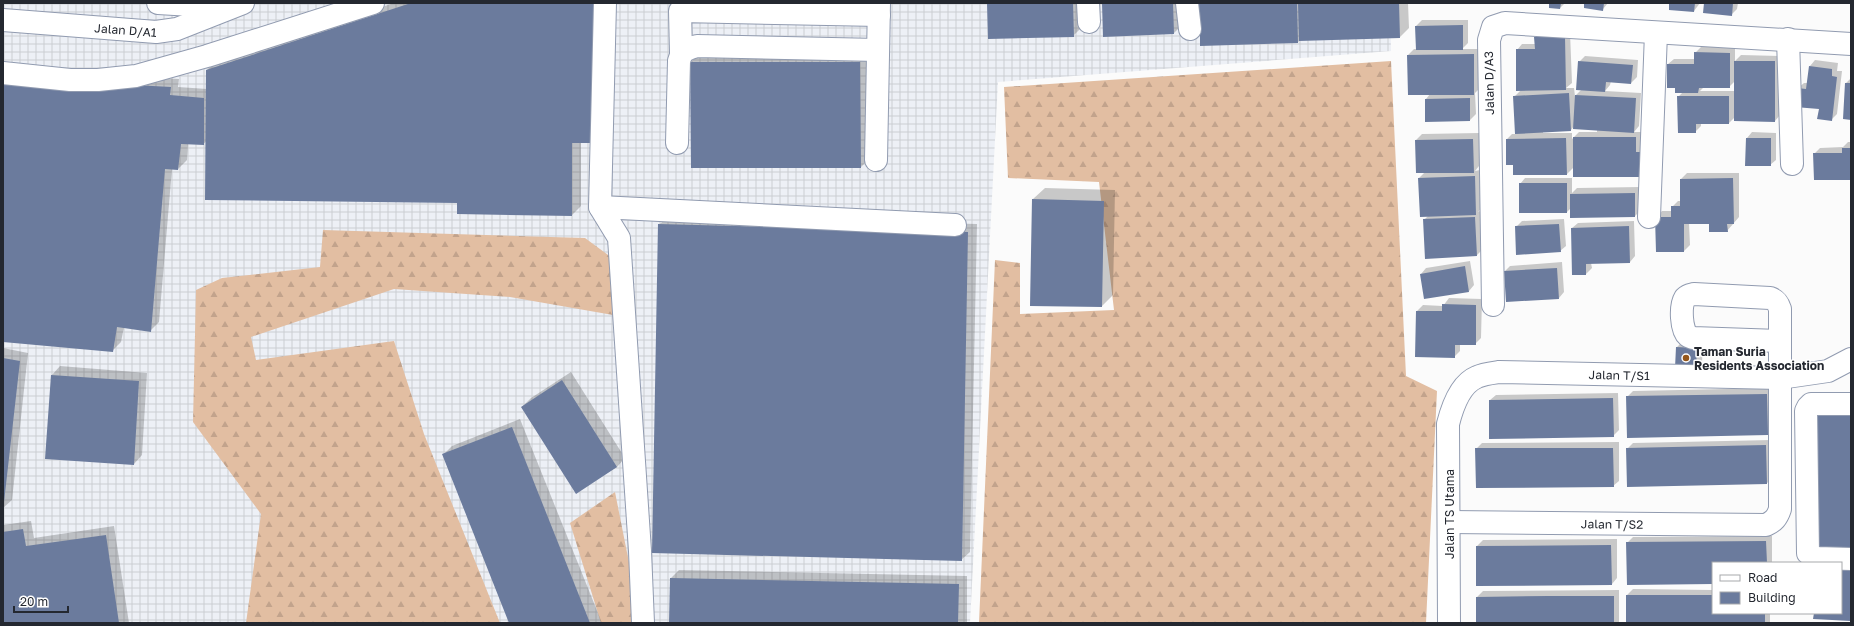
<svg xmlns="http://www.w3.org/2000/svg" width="1854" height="626" viewBox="0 0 1854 626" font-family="'Golos Text',sans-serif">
<defs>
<pattern id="industrial-grid" width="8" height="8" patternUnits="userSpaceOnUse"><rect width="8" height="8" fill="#edf0f6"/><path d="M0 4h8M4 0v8" fill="none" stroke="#cbced3"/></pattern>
<pattern id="forest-firs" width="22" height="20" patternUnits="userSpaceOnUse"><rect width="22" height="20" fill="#e2bea2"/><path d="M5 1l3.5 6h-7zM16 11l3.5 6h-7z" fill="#c2a38c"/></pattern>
</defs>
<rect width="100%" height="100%" fill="#fbfbfb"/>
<!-- industrial -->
<path fill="url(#industrial-grid)" d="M 3,3 L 1390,3 L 1391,51 L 998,82 L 970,623 L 3,623 Z"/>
<!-- forest -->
<path fill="url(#forest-firs)" d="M 1391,61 L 1406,376 L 1437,391 L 1426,623 L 979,623 L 995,260 L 1020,263 L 1020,314 L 1114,310 L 1099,182 L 1008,178 L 1004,87 Z
M 323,230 L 585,238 L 619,263 L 613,315 L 510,297 L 394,289 L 251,337 L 256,360 L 394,341 L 424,434 L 500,623 L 246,623 L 261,514 L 193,422 L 196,290 L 222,278 L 320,267 Z
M 615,492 L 641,623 L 601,623 L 570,523 Z"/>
<!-- shadow -->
<path fill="#0003" fill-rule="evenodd" d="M 394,3 L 607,3 L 581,142 L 581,206 L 572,215 L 458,202 L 207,141 L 203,144 L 188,143 L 187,160 L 178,169 L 172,169 L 159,322 L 150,331 L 124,327 L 121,342 L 112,351 L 3,341 L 3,69 L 179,79 L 178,87 L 207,89 L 207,70 L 216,61 Z
M 988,3 L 1081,3 L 1082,27 L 1073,36 Z
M 1103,3 L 1181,3 L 1182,25 L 1174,33 Z
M 1193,3 L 1408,3 L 1409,28 L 1400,37 L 1301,39 L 1298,42 L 1201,31 Z
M 1550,3 L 1565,3 L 1560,8 Z
M 1585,3 L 1608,3 L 1603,9 Z
M 1670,3 L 1700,3 L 1694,11 Z
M 1705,3 L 1738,3 L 1737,9 L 1731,15 Z
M 1422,20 L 1468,20 L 1468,43 L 1462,49 L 1479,49 L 1480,88 L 1475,93 L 1476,114 L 1470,120 L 1426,121 L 1426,99 L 1430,94 L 1409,94 L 1408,55 L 1414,49 L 1417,49 L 1416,26 Z
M 1541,32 L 1570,32 L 1572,83 L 1566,88 L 1574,88 L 1575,96 L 1581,90 L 1579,62 L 1585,56 L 1638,60 L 1637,77 L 1631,83 L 1611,81 L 1610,85 L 1605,91 L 1641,93 L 1639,126 L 1634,132 L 1642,132 L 1648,170 L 1574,167 L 1567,174 L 1514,164 L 1507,139 L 1512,134 L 1516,134 L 1514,97 L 1521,90 L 1517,50 L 1522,44 L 1536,44 L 1535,38 ZM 1574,126 L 1597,130 L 1597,132 L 1579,132 L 1572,139 L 1572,133 L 1543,133 L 1543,131 L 1571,130 Z
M 1701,47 L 1735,47 L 1735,61 L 1741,55 L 1781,56 L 1780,115 L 1775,121 L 1735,117 L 1729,123 L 1701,123 L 1701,126 L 1695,132 L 1678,97 L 1683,92 L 1676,87 L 1668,64 L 1674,59 L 1695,59 L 1695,53 ZM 1735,81 L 1735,91 L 1700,91 L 1704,87 L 1729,87 Z
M 700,53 L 869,53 L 869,159 L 860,168 L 691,62 Z
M 1815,60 L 1838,63 L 1837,71 L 1842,71 L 1837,114 L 1831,120 L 1798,88 L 1804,83 L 1808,83 L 1810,66 Z
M 1851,78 L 1851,119 L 1846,83 Z
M 1752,132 L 1776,133 L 1776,160 L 1770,165 L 1747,138 Z
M 1479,133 L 1479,166 L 1475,171 L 1480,170 L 1482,208 L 1478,212 L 1480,211 L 1483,249 L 1477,255 L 1426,258 L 1424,220 L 1428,216 L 1419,178 L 1425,172 L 1417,172 L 1416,140 L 1422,134 Z
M 1848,142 L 1851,142 L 1851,179 L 1814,154 L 1820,148 L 1843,147 Z
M 1687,173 L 1739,173 L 1739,217 L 1727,231 L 1710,223 L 1689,223 L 1690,245 L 1684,251 L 1656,217 L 1662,211 L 1672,211 L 1672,207 L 1678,201 L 1681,201 L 1681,179 Z
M 1525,178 L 1572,178 L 1572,193 L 1577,188 L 1640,187 L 1641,210 L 1635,216 L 1571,208 L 1567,212 L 1520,184 Z
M 1045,188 L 1115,190 L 1113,295 L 1102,306 L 1033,199 Z
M 668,216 L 977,224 L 970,552 L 961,560 L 659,225 Z
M 1564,219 L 1566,246 L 1560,251 L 1516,227 L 1522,221 Z
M 1634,221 L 1635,256 L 1630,262 L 1591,263 L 1592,268 L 1586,274 L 1572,228 L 1578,223 Z
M 1470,261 L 1474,285 L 1469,291 L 1421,274 L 1426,268 Z
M 1562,262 L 1564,292 L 1559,298 L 1505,271 L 1510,266 Z
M 1449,298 L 1482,299 L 1481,338 L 1475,344 L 1460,344 L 1460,351 L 1454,357 L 1417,311 L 1423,305 L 1443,306 Z
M 1683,341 L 1703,342 L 1702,363 L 1696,369 L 1677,347 Z
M 3,348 L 28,353 L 12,500 L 3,508 Z
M 60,366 L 147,373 L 142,455 L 134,464 L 46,458 L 52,375 Z
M 571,372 L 625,458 L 617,467 L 576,492 L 522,407 L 531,398 Z
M 1772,388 L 1773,428 L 1767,434 L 1627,397 L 1633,391 Z
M 1618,393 L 1619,430 L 1613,436 L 1490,400 L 1496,395 Z
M 520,419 L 602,623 L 510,623 L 443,455 L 452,446 Z
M 1771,440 L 1773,478 L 1767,483 L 1627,449 L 1633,443 Z
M 1619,442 L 1619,481 L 1613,486 L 1476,449 L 1482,443 Z
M 31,521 L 34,538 L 114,526 L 129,623 L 3,623 L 3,525 Z
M 1772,536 L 1772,563 L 1713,563 L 1713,583 L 1627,543 L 1633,537 Z
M 1617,539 L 1617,578 L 1612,584 L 1477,546 L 1483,540 Z
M 679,570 L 967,576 L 967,623 L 670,623 L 670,579 Z
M 1633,589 L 1713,590 L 1713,613 L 1770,613 L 1770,623 L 1627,623 L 1627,595 Z
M 1619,590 L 1619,623 L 1477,623 L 1477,597 L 1483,591 Z"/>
<!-- building -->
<path fill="#6b7b9d" d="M 411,3 L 599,3 L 598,143 L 572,143 L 572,216 L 457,214 L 457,203 L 205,200 L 206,70 Z
M 987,3 L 1073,3 L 1074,37 L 988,39 Z
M 1102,3 L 1173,3 L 1174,34 L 1103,37 Z
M 1192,3 L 1297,3 L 1298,43 L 1200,46 L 1200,32 Z
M 1298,3 L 1399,3 L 1400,38 L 1299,41 Z
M 1549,3 L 1561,3 L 1560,9 L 1549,8 Z
M 1584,3 L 1604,3 L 1603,11 L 1584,8 Z
M 1669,3 L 1695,3 L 1694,12 L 1669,10 Z
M 1704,3 L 1733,3 L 1732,16 L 1703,13 Z
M 1463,25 L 1463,50 L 1416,50 L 1415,26 Z
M 1534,37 L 1565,37 L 1566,90 L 1516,91 L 1516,49 L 1535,49 Z
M 1694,52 L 1730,53 L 1730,88 L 1699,88 L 1698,93 L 1675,93 L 1675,88 L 1667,88 L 1667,64 L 1694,64 Z
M 1474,54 L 1474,95 L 1408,95 L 1407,55 Z
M 1578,61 L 1633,65 L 1631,84 L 1606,82 L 1605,92 L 1576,90 Z
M 1734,61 L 1775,61 L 1775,122 L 1734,121 Z
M 690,62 L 860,62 L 861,168 L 691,168 Z
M 1809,66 L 1832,69 L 1832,76 L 1837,77 L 1832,121 L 1817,119 L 1819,109 L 1795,107 L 1797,88 L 1806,89 Z
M 3,78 L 171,87 L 170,95 L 204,98 L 204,145 L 181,144 L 178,170 L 165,169 L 151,332 L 117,327 L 113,352 L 3,342 Z
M 1845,83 L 1851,83 L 1851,120 L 1843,119 Z
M 1569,93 L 1571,131 L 1515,134 L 1513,96 Z
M 1575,95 L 1636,98 L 1634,133 L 1573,129 Z
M 1677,96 L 1729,96 L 1729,124 L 1696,124 L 1696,133 L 1678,133 Z
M 1470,98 L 1470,121 L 1425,122 L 1425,99 Z
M 1573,137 L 1636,137 L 1636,152 L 1642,152 L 1642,177 L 1573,177 Z
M 1566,138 L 1567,175 L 1513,175 L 1513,165 L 1506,165 L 1506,139 Z
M 1746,138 L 1771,138 L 1771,166 L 1745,166 Z
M 1473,139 L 1474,173 L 1416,173 L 1415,140 Z
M 1842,148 L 1851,148 L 1851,180 L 1814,180 L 1813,153 L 1842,153 Z
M 1475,176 L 1476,215 L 1420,217 L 1418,178 Z
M 1733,178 L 1734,224 L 1727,224 L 1728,232 L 1709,232 L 1709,224 L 1684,224 L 1684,252 L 1656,252 L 1655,217 L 1671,217 L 1671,206 L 1680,206 L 1680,179 Z
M 1519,183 L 1567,183 L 1567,213 L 1519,213 Z
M 1635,193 L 1635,217 L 1570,218 L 1570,194 Z
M 1032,199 L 1104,201 L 1102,307 L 1030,306 Z
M 1475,217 L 1477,256 L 1425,259 L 1423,219 Z
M 658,224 L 968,232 L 962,561 L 652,553 Z
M 1559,224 L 1561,252 L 1516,255 L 1515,226 Z
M 1629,226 L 1630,263 L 1586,264 L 1586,275 L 1572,275 L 1571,228 Z
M 1465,266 L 1469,292 L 1424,299 L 1420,274 Z
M 1557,268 L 1559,299 L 1506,302 L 1504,271 Z
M 1442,304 L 1476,305 L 1476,345 L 1455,345 L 1455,358 L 1415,357 L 1416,311 L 1442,311 Z
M 1676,347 L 1697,348 L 1696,370 L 1675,368 Z
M 3,358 L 20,361 L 4,502 L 3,502 Z
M 51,375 L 139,381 L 134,465 L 45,459 Z
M 562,380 L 617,467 L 576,494 L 521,407 Z
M 1767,394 L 1768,435 L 1627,438 L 1626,396 Z
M 1613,398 L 1614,437 L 1489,439 L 1489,400 Z
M 1817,415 L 1851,415 L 1851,549 L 1818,549 Z
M 512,427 L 590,623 L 509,623 L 442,454 Z
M 1766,445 L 1767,484 L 1627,487 L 1626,448 Z
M 1475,448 L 1613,448 L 1614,487 L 1476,488 Z
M 23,529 L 26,546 L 106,535 L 119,623 L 3,623 L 3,532 Z
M 1766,541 L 1767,563 L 1713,563 L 1713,584 L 1627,585 L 1626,542 Z
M 1611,545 L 1612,585 L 1476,586 L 1476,546 Z
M 1841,564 L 1851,564 L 1851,621 L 1813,619 L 1814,613 L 1841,613 Z
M 670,578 L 959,584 L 958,623 L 669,623 Z
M 1626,595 L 1713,595 L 1713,613 L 1765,613 L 1765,623 L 1626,623 Z
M 1548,596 L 1614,596 L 1614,623 L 1476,623 L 1476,597 Z"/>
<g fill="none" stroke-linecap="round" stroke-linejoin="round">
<!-- minor casing -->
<g stroke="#919bb0" stroke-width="24">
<g id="minor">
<path d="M 158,3 L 225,7"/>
<path d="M 605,3 L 600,207 L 619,238 L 640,551 L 643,623"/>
<path d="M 1088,3 L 1089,22"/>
<path d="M 1187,3 L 1190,29"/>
<path id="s1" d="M 3,20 L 156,32 L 177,29 L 243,3"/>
<path d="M 1788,39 L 1792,164"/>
<path d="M 681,53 L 680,11 L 879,15"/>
<path d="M 3,73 L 70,80 L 98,80 L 136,76 L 207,56 L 373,3"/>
<path d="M 677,143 L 679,61 C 682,50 687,49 697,46 L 878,50"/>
<path d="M 876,160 L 879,3"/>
<path d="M 600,207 L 955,225"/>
<path d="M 1649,217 L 1656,33"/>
<path d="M 1493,305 L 1489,40 L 1493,27 L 1505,23 L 1851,44"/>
<path d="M 1851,404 L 1811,404 L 1808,407 L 1806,411 L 1808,553 L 1812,556 L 1817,558 L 1851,559"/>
<path id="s2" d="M 1449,522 L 1766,525 C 1774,521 1777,518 1780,509 L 1780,309 C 1778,303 1776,300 1770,298 L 1694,294 C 1690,295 1688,295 1685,298 C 1680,306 1681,330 1688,336 L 1693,338 L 1779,341"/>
<path id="s3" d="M 1449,623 L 1448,424 C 1452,408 1460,384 1477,377 C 1483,374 1492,373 1499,372 L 1780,378 L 1828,371 L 1851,359"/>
</g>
</g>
<!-- minor -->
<use href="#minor" stroke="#fff" stroke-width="22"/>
</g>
<!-- markers -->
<circle fill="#94561a" stroke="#fff" stroke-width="1.5" cx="1686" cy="358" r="4"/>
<g text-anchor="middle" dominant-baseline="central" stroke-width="3" stroke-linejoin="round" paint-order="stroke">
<!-- street labels -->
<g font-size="12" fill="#242830" stroke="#fff">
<text stroke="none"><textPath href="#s1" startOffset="123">Jalan D/A1</textPath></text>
<text transform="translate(1489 83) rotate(-91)">Jalan D/A3</text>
<text stroke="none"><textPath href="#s3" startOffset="399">Jalan T/S1</textPath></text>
<text transform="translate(1449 514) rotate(-90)">Jalan TS Utama</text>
<text stroke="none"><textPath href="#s2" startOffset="163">Jalan T/S2</textPath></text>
</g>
<!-- poi labels -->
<g font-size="12" font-weight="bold" fill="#242830" stroke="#fff" text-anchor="start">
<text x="1694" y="351">Taman Suria<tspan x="1694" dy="14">Residents Association</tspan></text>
</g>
</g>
<!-- border -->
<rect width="1854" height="626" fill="none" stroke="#242830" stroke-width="8"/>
<!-- legend -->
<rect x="1712" y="562" width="130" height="52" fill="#ffffff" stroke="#a7a9ac"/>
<rect x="1720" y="575" width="20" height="6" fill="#ffffff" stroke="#a7a9ac"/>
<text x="1748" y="582" font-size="12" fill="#242830">Road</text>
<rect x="1720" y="592" width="20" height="12" fill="#6b7b9d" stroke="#a7a9ac"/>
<text x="1748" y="602" font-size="12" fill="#242830">Building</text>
<!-- scale -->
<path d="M14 606v6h54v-6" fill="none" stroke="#242830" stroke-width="2"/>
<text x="20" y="606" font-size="12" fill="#242830" stroke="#ffffff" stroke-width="3" paint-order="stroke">20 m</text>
</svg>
